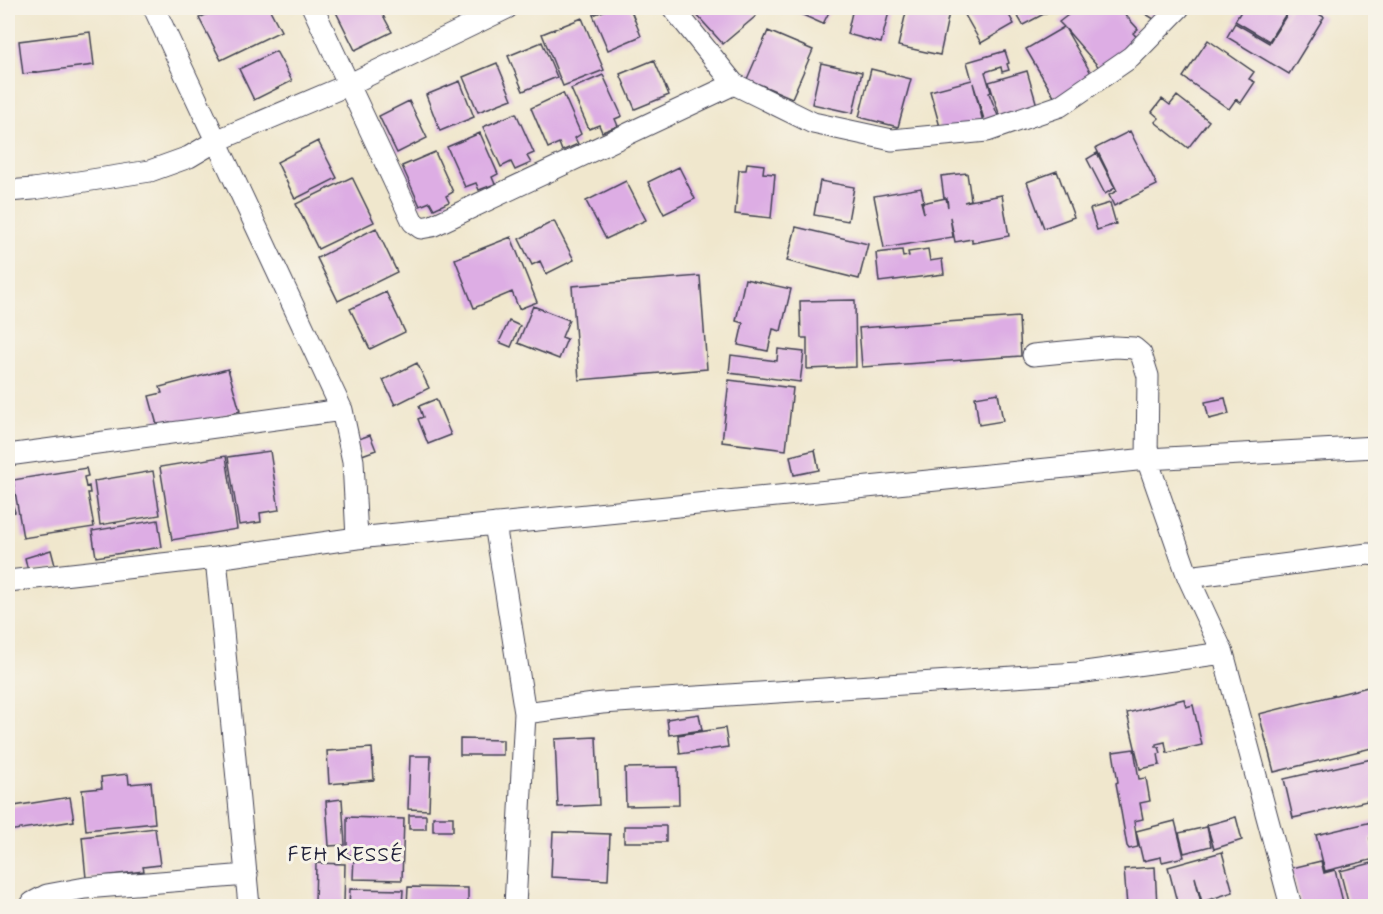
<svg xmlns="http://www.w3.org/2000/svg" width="1383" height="914" viewBox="0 0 1383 914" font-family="Mynerve,sans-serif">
<rect width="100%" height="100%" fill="#f7f3e8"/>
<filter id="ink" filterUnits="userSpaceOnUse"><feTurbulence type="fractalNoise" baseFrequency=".0167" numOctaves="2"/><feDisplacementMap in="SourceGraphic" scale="12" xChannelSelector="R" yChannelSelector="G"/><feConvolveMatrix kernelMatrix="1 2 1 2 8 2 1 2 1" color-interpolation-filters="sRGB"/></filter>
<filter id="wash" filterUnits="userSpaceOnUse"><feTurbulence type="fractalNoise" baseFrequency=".008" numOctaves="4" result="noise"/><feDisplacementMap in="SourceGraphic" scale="24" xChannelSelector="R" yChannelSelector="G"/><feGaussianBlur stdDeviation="1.35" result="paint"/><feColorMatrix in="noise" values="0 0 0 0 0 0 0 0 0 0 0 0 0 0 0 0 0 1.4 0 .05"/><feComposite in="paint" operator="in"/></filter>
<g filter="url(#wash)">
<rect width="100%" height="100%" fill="#f0e7cd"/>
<g id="blocks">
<!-- building -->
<path fill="#ddade4" d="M 220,8 L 269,8 L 281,31 L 221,60 L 199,18 Z
M 345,8 L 379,8 L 392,32 L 355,50 L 336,12 Z
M 433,8 L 457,8 L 437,16 Z
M 611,8 L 630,8 L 641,36 L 608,50 L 593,15 Z
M 701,8 L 748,8 L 756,16 L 723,44 L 695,13 Z
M 787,8 L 831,8 L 823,24 Z
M 853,8 L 890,8 L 881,43 L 847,34 Z
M 907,8 L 950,8 L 940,55 L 898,46 Z
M 961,8 L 1005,8 L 1014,24 L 981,43 Z
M 1013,8 L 1055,8 L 1023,25 Z
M 1077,8 L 1119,8 L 1138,29 L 1133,33 L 1140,41 L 1103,72 L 1065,28 L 1095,80 L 1057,102 L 1026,49 L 1064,27 L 1059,22 Z
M 1136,8 L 1166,8 L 1157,21 Z
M 1243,8 L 1287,8 L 1289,9 L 1269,41 L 1235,21 Z
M 1291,8 L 1308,8 L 1324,17 L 1289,74 L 1227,37 L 1235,23 L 1269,43 Z
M 582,18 L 604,70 L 563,86 L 542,34 Z
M 768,31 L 813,50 L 792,98 L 747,79 Z
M 90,32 L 94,65 L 23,74 L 19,41 Z
M 1208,40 L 1254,72 L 1249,79 L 1255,82 L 1241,103 L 1236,99 L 1229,109 L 1183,77 Z
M 542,42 L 557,77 L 523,91 L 508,56 Z
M 276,51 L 292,81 L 254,100 L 239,69 Z
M 1005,51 L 1009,63 L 1007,64 L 1009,70 L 1002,72 L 1001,67 L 985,72 L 991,92 L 989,93 L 1000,121 L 986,126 L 973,83 L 983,122 L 942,134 L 930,91 L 972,80 L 967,62 Z
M 654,60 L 669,95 L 635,109 L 620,74 Z
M 497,63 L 512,99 L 478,112 L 463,77 Z
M 821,63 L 862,72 L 853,113 L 812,104 Z
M 871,69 L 911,79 L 898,127 L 859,117 Z
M 1027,71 L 1038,109 L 1001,120 L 989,82 Z
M 603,75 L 622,116 L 615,119 L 618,126 L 602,132 L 599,125 L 589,129 L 571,89 Z
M 460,81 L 474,117 L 440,131 L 426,95 Z
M 563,93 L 581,134 L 575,138 L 578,144 L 562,151 L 559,143 L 548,148 L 531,108 Z
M 1177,96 L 1209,121 L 1188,148 L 1155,122 L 1159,118 L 1152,112 L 1162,99 L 1170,105 Z
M 409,101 L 427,138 L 397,153 L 379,116 Z
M 516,113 L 534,153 L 527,156 L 531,163 L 515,170 L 511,162 L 501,167 L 483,127 Z
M 1130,131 L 1157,185 L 1114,206 L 1109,195 L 1117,191 L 1096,148 Z
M 480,133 L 498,174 L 492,177 L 495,184 L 479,190 L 476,183 L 465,187 L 447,147 Z
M 318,141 L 337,178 L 295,199 L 277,162 Z
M 435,152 L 453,192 L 446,196 L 449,202 L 434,209 L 430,202 L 420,206 L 402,166 Z
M 1097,153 L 1115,188 L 1105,194 L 1087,159 Z
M 747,163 L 764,165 L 763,173 L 775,174 L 771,218 L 735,214 L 739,170 L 746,170 Z
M 679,167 L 695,199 L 664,214 L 648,182 Z
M 1057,171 L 1074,217 L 1044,228 L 1027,182 Z
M 967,173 L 971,200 L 964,202 L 1002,195 L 1009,236 L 972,243 L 972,239 L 955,242 L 950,217 L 953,237 L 884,248 L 874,196 L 921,188 L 924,201 L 921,202 L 924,213 L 922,203 L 946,198 L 948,207 L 947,198 L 944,198 L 941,176 Z
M 352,177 L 374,222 L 318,249 L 296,204 Z
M 626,181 L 646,220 L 606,239 L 586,201 Z
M 820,181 L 854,187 L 848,221 L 814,215 Z
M 1110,203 L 1116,224 L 1097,230 L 1090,209 Z
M 554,221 L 574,260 L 546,274 L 540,261 L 532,265 L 519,239 Z
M 796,227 L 868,244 L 859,279 L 787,261 Z
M 376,228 L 397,272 L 338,301 L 317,258 Z
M 511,237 L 537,302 L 519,309 L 512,292 L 474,308 L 455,259 Z
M 928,249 L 930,261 L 942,259 L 944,274 L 879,282 L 876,253 L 902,250 L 903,257 L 909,256 L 908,252 Z
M 700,276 L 707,369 L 579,380 L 572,286 Z
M 745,279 L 791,289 L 781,331 L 773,329 L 768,351 L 738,345 L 743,323 L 736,321 Z
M 386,292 L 405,332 L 370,349 L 350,309 Z
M 855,300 L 856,367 L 807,369 L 807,338 L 801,338 L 800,301 Z
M 533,306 L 569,320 L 562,337 L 567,339 L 559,359 L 518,343 Z
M 1019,317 L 1021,356 L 862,367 L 859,328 Z
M 509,321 L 520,326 L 511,347 L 499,342 Z
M 778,349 L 804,352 L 800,382 L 729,373 L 731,355 L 777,361 Z
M 417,363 L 429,388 L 395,405 L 383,380 Z
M 228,369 L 240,411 L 172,430 L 170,422 L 157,425 L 149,396 L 162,393 L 160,387 Z
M 729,380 L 793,388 L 786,450 L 722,442 Z
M 998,393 L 1003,421 L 979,425 L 975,397 Z
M 1225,398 L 1229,414 L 1209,419 L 1205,402 Z
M 436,399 L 451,435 L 428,444 L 418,419 L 423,417 L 419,406 Z
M 370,435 L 376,450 L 362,455 L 356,440 Z
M 815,450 L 819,470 L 794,475 L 790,456 Z
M 270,451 L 279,510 L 260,513 L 261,522 L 239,525 L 228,457 Z
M 226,456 L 237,529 L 172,540 L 160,467 Z
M 86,468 L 88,476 L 84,477 L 86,487 L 89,486 L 90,493 L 88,493 L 94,527 L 23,538 L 13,480 Z
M 153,471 L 160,515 L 100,525 L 94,481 Z
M 11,489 L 13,498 L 8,499 L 8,490 Z
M 12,503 L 15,512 L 8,514 L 8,504 Z
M 158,520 L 162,547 L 96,557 L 92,531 Z
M 51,550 L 56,569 L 28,571 L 25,558 Z
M 1376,685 L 1376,747 L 1274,772 L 1259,714 Z
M 1184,699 L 1186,707 L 1193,705 L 1202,745 L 1167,753 L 1165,742 L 1156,744 L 1156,747 L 1159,747 L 1161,753 L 1158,754 L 1160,765 L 1140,769 L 1127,713 Z
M 699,714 L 702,730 L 669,735 L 667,719 Z
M 725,728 L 728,747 L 680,754 L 678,735 Z
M 596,737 L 599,805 L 558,807 L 555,739 Z
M 460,739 L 503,740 L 503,755 L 460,755 Z
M 372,748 L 374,780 L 329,784 L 327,751 Z
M 1134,749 L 1139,779 L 1146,778 L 1150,801 L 1140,803 L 1143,819 L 1134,821 L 1138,847 L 1129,849 L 1127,846 L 1116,783 L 1118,782 L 1113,752 Z
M 410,756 L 431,756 L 429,810 L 408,809 Z
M 1376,758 L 1376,799 L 1293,818 L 1284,779 Z
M 678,767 L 679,805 L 626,806 L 625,768 Z
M 128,774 L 129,784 L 151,782 L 155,823 L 86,830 L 82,790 L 102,788 L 101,777 Z
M 70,797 L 74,821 L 8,831 L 8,807 Z
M 342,799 L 345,845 L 329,846 L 326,801 Z
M 409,815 L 426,815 L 426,829 L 409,829 Z
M 347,817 L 404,819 L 402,880 L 353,879 L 354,855 L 347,855 Z
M 433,817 L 453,817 L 453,831 L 433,831 Z
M 1236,817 L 1242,840 L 1214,849 L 1207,825 Z
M 1175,821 L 1184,857 L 1162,862 L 1161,857 L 1143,861 L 1136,831 Z
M 1376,821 L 1376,837 L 1370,838 L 1375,859 L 1325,871 L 1316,835 Z
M 624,826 L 666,826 L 666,842 L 624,842 Z
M 1207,827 L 1211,846 L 1184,853 L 1179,833 Z
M 155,828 L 160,865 L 143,867 L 144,871 L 86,878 L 82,837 Z
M 553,832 L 610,834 L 608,880 L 551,877 Z
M 1222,852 L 1233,892 L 1202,902 L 1195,877 L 1201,903 L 1189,906 L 1178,906 L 1168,867 Z
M 1321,861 L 1324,873 L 1335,870 L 1344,906 L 1301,906 L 1292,868 Z
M 1376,862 L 1376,906 L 1349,906 L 1340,871 Z
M 316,863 L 345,864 L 344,904 L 315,903 Z
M 1155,867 L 1157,906 L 1127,906 L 1124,869 Z
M 408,887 L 468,888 L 468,906 L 407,906 Z
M 350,889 L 403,890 L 402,906 L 349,906 Z"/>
</g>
</g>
<g filter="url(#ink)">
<use href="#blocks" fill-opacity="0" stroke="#414051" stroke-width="1.5"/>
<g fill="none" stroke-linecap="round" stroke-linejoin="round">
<!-- minor casing -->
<g stroke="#414051" stroke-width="23">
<path id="minor" d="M 154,8 L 342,410 L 353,461 L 357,538
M 313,8 L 413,222 L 421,228 L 432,226 L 734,84
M 673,8 L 734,84 L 813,123 L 892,140 L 987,131 L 1060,106 L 1131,57 L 1179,8
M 8,191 L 33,189 L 150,171 L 189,157 L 216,141 L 350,84 L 507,8
M 1033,355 L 1115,347 L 1134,348 L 1141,354 L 1148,376 L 1147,459 L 1188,577 L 1223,653 L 1291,906
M 8,455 L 342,410
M 495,524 L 525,713 L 602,703 L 1078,673 L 1223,653
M 216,558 L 249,906
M 1188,577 L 1368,554 L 1376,555
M 8,581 L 216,558 L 357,538 L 1147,459 L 1376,447
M 31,906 L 32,903 L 47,895 L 85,888 L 247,875
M 515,906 L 525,713"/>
</g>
<!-- minor -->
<use href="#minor" stroke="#fff" stroke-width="21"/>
</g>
</g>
<g text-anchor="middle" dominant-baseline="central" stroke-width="6" stroke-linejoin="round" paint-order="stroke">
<!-- neighbourhood labels -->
<g font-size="21" letter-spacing="1.5" fill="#22223b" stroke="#f7f3e8">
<text x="346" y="855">FEH KESSÉ</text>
</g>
</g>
<!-- margin -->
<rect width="1383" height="914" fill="none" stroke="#f7f3e8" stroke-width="30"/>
</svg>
